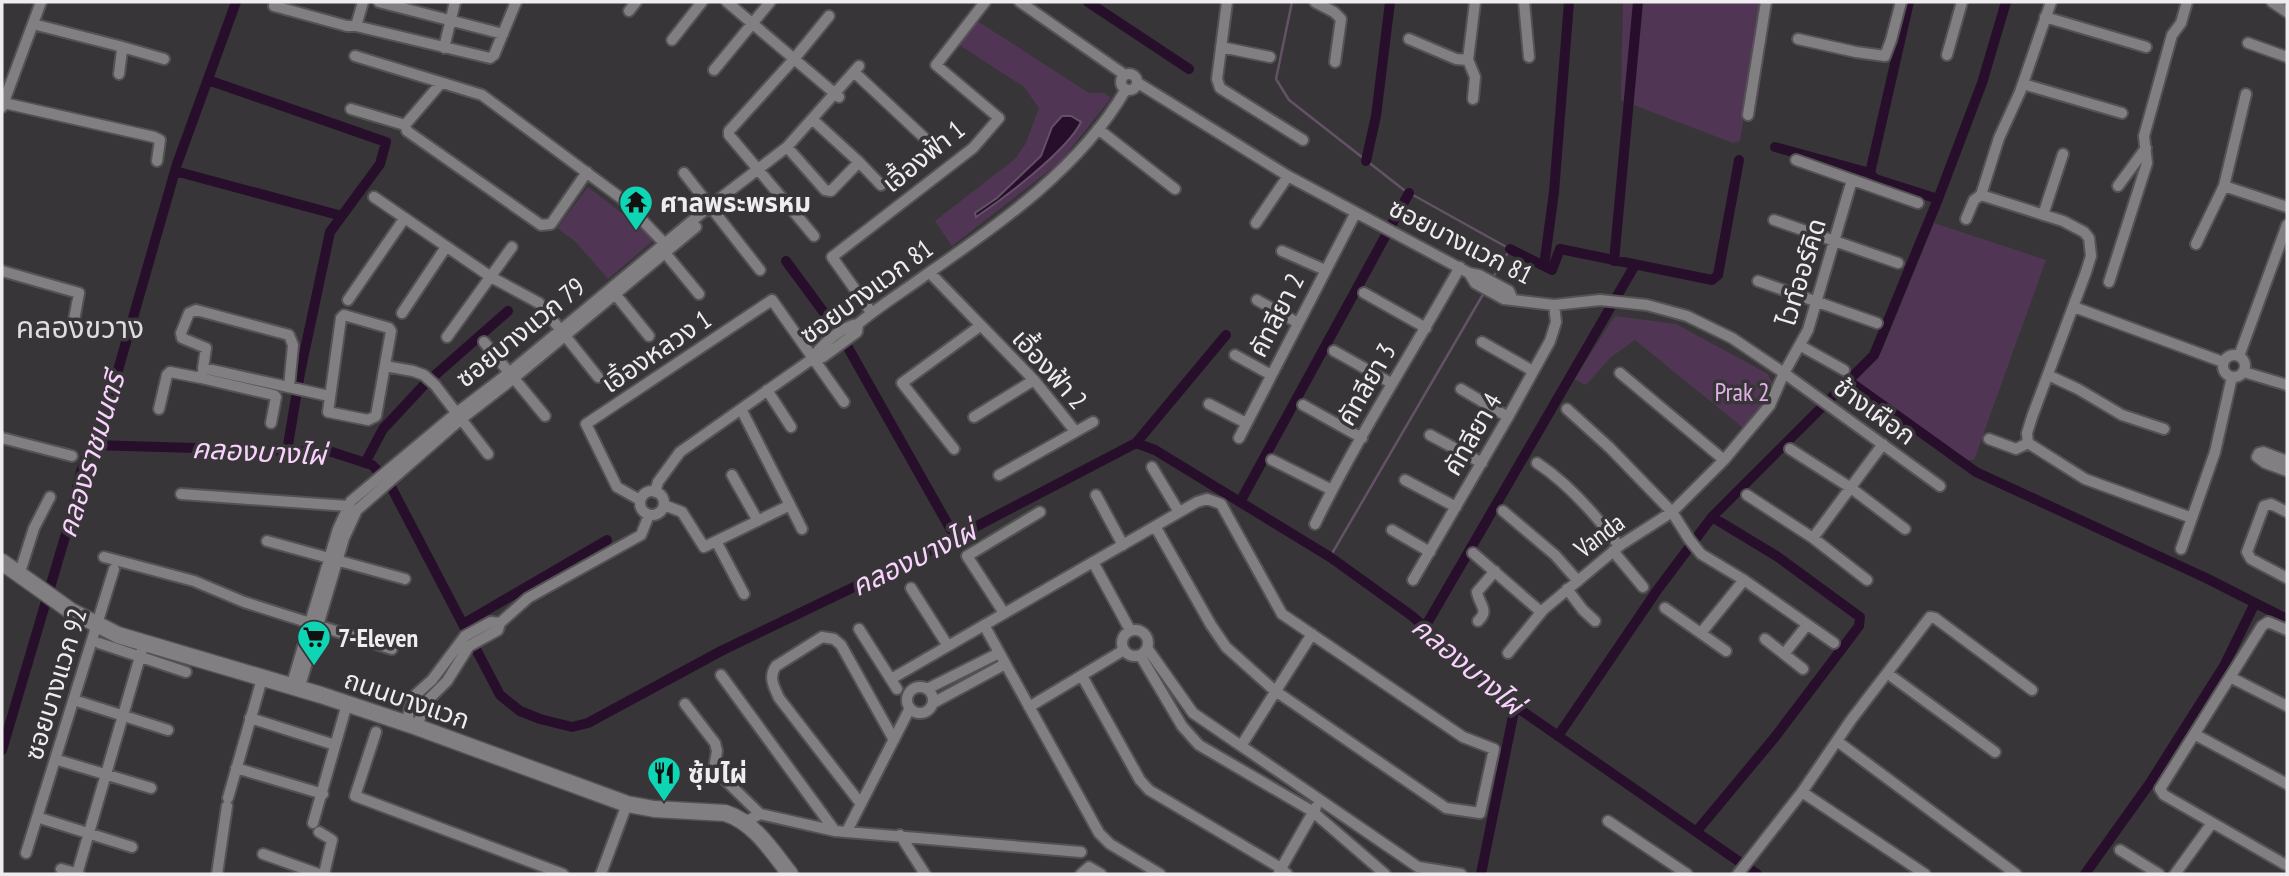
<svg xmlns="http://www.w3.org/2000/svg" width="2289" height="876" viewBox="0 0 2289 876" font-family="'PT Sans Narrow','Noto Sans Thai',sans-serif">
<rect width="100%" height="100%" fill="#383538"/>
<!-- green -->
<path fill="#503654" d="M 1623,2 L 1762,2 L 1740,141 L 1733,143 L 1621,100 Z
M 977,21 L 1089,93 L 1105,93 L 1111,98 L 1060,162 L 952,246 L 935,221 L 1015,159 L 1026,143 L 1039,108 L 1024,87 L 958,44 Z
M 588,187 L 655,239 L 608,279 L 576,242 L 557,228 Z
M 1934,223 L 2046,260 L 1974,460 L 1967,460 L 1854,380 L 1881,353 Z
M 1615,316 L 1676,324 L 1768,374 L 1775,389 L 1747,431 L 1635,340 L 1611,357 L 1586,385 L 1574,379 Z"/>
<!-- water -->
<path fill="#270f2b" stroke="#635266" stroke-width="2" d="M 1062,116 L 1071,116 L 1081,122 C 1068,150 1003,199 976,217 L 975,213 L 997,198 L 1041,156 L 1052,127 Z"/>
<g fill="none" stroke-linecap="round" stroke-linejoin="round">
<!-- stream -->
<path stroke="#635266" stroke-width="2.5" d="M 1292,2 L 1276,79 L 1289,100 L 1404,190 L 1510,249 L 1492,279
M 1330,557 L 1485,291"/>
<!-- canal -->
<path stroke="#270f2b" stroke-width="10" d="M 1088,2 L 1189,69
M 1909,2 L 1870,173 L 1875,179 L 1938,199
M 208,80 L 386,142 L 380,164 L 330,232 L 300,373 L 287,451
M 1775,147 L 1870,173
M 1366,161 L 1376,116 L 1390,2
M 175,171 L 342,216
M 1510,249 L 1552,270 L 1560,249 L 1712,280 L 1718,275 L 1739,160
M 786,261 L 842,337 L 955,537
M 1614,261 L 1638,2
M 1544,266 L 1554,192 L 1569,2
M 1849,381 L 1976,472 L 2206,578 L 2287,619
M 1136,443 L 1226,335
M 92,445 L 332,452 L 372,465 L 388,481 L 500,695 L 520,711 L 540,719 L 572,727 L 588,723 L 721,651 L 931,550 L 1136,443 L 1155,450 L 1330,557 L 1412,616 L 1515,706 L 1757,874
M 365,463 L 383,429 L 425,384 L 508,311
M 1240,502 L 1409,193
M 463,624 L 607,540
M 1425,627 L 1635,265
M 1558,736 L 1658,589 L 1712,517 L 1874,355 L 1938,199 L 1982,83 L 2006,2
M 2,750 L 70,520 C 75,498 81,454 98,440 L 177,164 L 236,2
M 1696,832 L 1775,737 L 1859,626 L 1860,617 L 1778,557 L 1712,517
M 1481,874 L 1515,706
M 2085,874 L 2150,783 L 2224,666 L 2255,603"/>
<!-- minor casing -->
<g stroke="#555255" stroke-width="14">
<path id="minor" d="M 379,2 L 503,34
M 727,2 L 839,97
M 1020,2 L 1125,75
M 1227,2 L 1217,79 L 1220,88 L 1303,140
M 1315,2 L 1334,12 L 1341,19 L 1335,62
M 1524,2 L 1529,57
M 2272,2 L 2287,12
M 274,6 L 347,26 L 356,26 L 490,58 L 494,55 L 516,2
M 629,11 L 636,2
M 2045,17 L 2146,47
M 33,24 L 119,46 L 122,50 L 119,74
M 356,26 L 363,2
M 1409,39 L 1456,59 L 1468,60 L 1475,2
M 1798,39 L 1856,52 L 1885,56 L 1891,40 L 1901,2
M 672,40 L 702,2
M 2248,43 L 2287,57
M 119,46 L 164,59
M 1221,47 L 1270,57
M 444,48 L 455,2
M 1947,55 L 1962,2
M 355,56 L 482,95 L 621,198 L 665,244
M 1468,60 L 1475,77 L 1473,99
M 714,70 L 770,2
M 854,72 L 932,145
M1121 82a8 8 0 1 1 16 0a8 8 0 1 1-16 0Z
M 441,83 L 405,125 L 407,131 L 541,225 L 551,224 L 587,172
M 1138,83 L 1288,176 L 1469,273 L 1479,275 L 1509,291 L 1512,298
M 2023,84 L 2122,113
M 4,103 L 154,137 L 160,140 L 157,161
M 2,107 L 41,2
M 351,109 L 405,125
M 1748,115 L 1766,2
M 1098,129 L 1175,189
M 787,147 L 825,190 L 831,191 L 859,162 L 812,119
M 1796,160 L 1918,203
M 859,162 L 881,185
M 684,173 L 760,270
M 2118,186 L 2146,148
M 2224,186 L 2287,207
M 1981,195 L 2063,221 L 2084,232 L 2089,238 L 2091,256 L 2086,272 L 2032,417 L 2027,433 L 2028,443 L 2085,479 L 2192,518
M 1981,195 L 1999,138 L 2020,92 L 2051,2
M 374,197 L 491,277 L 539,303 L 598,377
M 2043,215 L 2063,154
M 1966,219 L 1974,200 L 1981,195
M 1774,220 L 1898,263
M 1256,223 L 1288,176
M 814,236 L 729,135 L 729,131 L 794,59 L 829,16
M 2196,244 L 2224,186 L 2246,94
M 661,248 L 699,294
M 1282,251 L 1325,270
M 2,271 L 79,293 L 74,320
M 930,273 L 1034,380 L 1075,431
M 1469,273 L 1475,283 L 1504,299 L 1554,305 L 1600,300 L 1647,305 L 1687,316 L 1732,338 L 1784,373 L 1940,486
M 1758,281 L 1877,323
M 2109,282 L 2147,163 L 2144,136 L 2172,35 L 2181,23 L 2187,2
M 611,289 L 649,336
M 1364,293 L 1426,328
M 348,300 L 404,219
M 1257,300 L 1298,323
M 2074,307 L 2223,362
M 871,312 L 832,257 L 973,148 L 999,118 L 936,65 L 985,2
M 402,313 L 446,247
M 344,315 L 389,328 L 391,331 L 376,416 L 368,420 L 328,412 L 341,318 Z
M 447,337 L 512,247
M 484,342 L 545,416
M 1482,342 L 1533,371
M 1801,346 L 1844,370
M 1334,351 L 1391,383
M2223 366a11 11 0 1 1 22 0a11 11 0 1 1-22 0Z
M 1235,355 L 1271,375
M 2239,356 L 2287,225
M 812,359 C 820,346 842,326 858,324
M 385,366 L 413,371 L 424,375 L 435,385 L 488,454
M 2244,372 L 2287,385
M 1620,373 L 1724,460
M 2048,375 L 2078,389 L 2122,415 L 2164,429
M 201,378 L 274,395 L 276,397 L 271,423
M 289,387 L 293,345 L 289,335 L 196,310 L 189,313 L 181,333 L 182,338 L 206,348 L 203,368 L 329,396
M 1461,389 L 1508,417
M 767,390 L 791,427
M 1209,404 L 1246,423
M 1303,405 L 1362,438
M 159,409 L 167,375 L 170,372 L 201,378 L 202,374
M 1567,409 L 1610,448 L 1672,512 L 1689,539 L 1701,554 L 1744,580 L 1834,643
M 974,417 L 1034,380
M 1430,435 L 1482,463
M 2,438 L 72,456
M 1239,438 L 1355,214
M 1989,439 L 2016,449 L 2028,443
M 954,449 L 902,383 L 980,326
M 1790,449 L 1851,488 L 1905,529
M 1272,460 L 1332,490
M 2287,461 L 2263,452 L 2259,453 L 2257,457 L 2265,463 L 2287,471
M 1537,463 C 1569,484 1596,515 1619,546
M 1152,467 L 1179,512
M 732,475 L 758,521
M 999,475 L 1093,422
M 1405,480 L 1456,507
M640 503a12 12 0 1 1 24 0a12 12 0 1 1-24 0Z
M 655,492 L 658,482 L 680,452 L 812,359 L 823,357 L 857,332 L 858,324 C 879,306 904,291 927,274 C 1000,224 1082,166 1126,89
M 181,494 L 348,506
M 1096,495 L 1123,545
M 1747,495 L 1813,538 L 1867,580
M 640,500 L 617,487 L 586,424 L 772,300 L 844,402
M 664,505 L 682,512 L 704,547 L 790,505 L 741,409
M 790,505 L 802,529
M 1503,511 L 1555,555 L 1578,581
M 2287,512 L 2271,504 L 2264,506 L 2247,552 L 2251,559 L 2287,578
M 1315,524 C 1358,436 1412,353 1460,267
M 1392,530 L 1430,552
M 1813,538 L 1883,444
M 267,541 L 405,579
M 716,541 L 744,594
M 2181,549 L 2215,452 L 2232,377
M 1613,551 L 1643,587
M 1473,553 L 1541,612
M 104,557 L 194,581 L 244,602 L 392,649
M 1093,562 L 1130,630
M 19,575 L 34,528 L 50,497
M 1413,580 L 1508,417 L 1550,341 L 1556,322 L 1554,305
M 911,588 L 948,646
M 1567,589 L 1583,610 L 1595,621
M 1665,608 L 1726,651
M 1004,613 L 967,556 L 1040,512
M 1478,621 C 1490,610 1479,605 1477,592 L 1495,571
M 984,625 L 1099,833 L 1110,844 L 1160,874
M 859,629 L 897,689
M1122 643a13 13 0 1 1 26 0a13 13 0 1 1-26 0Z
M 1701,633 L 1744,580
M 1765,639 L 1803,669
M 99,643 L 186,672
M 1147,648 L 1193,713 L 1418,867 L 1461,874
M 1508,653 L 1543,610 L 1622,544 L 1672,512 L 1724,460 L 1770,405 L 1784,373 L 1808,330 L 1852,180
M 1784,654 L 1807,625
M 1140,655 L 1182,726 L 1199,745 L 1312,811 L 1385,874
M 1887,673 L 1995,752
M 721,675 L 835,831
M 1082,676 L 1140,780 L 1149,790 L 1279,867 L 1287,874
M 2230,677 L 2287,706
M 891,679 L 1093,562 L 1197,502 L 1207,499 L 1221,504 L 1282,614 L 1463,737 L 1494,749 L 1480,813 L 1446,808 L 1274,690 L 1226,647 L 1211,625 L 1155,526
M907 700a13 13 0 1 1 26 0a13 13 0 1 1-26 0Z
M 291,687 L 338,529 L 351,501 L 455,414 L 510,372 L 710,206 L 787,147 L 859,66
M 299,689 L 344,538 L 357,510 L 460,420 L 514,378 L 696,227
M 927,689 L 999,653
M 80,702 L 168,730
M 933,703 L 1005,664
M 685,704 L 715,743 L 717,751 L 714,769 L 760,814
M 1029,707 L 1124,650
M 250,718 L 335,745
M 406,724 L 413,697 L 432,680 L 465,636 L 491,622 L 500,623
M 417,727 L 425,703 L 447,681 L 469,646 L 498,630 L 500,623 L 528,598 L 641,535 L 649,515
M 376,732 L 355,796 L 563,874
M 2196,735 L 2287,784
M 1837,741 L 2016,874
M 1241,746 L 1312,634
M 61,761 L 151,788
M 236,768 L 323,794
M 1802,792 L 1925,874
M 228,798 L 262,679
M 861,804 L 779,698 C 774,687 768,677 776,666 L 822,637 L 834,639 L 841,645 L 894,740
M 43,819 L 132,847
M 1608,821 L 1687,874
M 745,822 L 760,814 L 835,831 L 1081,852
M 313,823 L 347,704
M 847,831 L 910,708
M 319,832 L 332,840 L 324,874
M 900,835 L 925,874
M 2120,850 L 2159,874
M 26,853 L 114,569
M 263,854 L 319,874
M 2286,865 L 2164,795 L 2160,789 L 2262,626 L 2268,622 L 2287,630
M 61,869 L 79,874
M 1279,872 L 1316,807
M 77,874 L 144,643
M 217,874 L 227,806
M 601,874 L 627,804
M 1081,874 L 1089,867 L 1101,874
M 1738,874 L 1802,792 L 1851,720 L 1930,617 L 1935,618 L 2032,690
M 2175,874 L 2212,823"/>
</g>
<!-- secondary casing -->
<g stroke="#555255" stroke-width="19">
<path id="secondary" d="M 2,562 L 71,611 L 118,635 L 321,695 L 417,727 L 627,804 L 654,809 L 725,813 C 754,822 772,851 790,874"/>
</g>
<!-- minor -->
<use href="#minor" stroke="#827f83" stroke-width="10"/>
<!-- secondary -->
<use href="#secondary" stroke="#827f83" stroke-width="16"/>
</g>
<!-- icons -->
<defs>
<g id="temple-pin" transform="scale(1.75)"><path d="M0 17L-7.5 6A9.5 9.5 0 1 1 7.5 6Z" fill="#0ed5b4" stroke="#383538"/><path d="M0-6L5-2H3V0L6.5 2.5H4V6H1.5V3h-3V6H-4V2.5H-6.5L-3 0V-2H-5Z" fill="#111"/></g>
<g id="supermarket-pin" transform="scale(1.75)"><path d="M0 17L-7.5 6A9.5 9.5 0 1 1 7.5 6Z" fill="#0ed5b4" stroke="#383538"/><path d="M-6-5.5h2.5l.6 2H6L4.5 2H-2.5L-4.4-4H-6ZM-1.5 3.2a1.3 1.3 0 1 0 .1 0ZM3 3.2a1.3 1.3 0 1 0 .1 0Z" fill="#111"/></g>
<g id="restaurant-pin" transform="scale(1.75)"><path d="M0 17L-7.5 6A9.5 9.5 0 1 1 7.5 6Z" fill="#0ed5b4" stroke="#383538"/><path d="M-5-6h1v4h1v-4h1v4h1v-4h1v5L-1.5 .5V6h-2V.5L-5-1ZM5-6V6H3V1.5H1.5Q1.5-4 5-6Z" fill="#111"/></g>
</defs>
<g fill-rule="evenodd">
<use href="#temple-pin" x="636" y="202"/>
<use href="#supermarket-pin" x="314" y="637"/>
<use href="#restaurant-pin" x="664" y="773"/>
</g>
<g text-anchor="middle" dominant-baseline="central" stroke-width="7" stroke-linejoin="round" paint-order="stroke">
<!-- street labels -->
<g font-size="26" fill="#efedef" stroke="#383538">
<text transform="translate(923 156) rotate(-39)">เอื้องฟ้า 1</text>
<text transform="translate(1461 241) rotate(27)">ซอยบางแวก 81</text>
<text transform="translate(1801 272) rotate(-73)">ไวท์ออร์คิด</text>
<text transform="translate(866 291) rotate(-36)">ซอยบางแวก 81</text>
<text transform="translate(1276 315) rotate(-63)">คัทลียา 2</text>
<text transform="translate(520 332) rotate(-39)">ซอยบางแวก 79</text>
<text transform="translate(656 351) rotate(-34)">เอิ้องหลวง 1</text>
<text transform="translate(1050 369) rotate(48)">เอื้องฟ้า 2</text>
<text transform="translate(1366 384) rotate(-60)">คัทลียา 3</text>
<text transform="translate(1875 411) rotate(36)">ช้างเผือก</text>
<text transform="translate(1472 434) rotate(-60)">คัทลียา 4</text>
<text transform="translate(1599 535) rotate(-37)">Vanda</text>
<text transform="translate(55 684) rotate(-73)">ซอยบางแวก 92</text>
<text transform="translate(407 699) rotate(19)">ถนนบางแวก</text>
</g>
<!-- poi labels -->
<g font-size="26" font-weight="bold" fill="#efedef" stroke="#383538" text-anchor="start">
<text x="660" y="202">ศาลพระพรหม</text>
<text x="338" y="637">7-Eleven</text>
<text x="688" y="773">ซุ้มไผ่</text>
</g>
<!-- park labels -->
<g font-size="26" fill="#e0b0e7" stroke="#383538">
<text x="1742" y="391">Prak 2</text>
</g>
<!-- water labels -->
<g font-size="28" font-style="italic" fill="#f9d2fe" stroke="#383538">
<text transform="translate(259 451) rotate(3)">คลองบางไผ่</text>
<text transform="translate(90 455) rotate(-73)">คลองราชมนตรี</text>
<text transform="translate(913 558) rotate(-26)">คลองบางไผ่</text>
<text transform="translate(1468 665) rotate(40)">คลองบางไผ่</text>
</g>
<!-- quarter labels -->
<g font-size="30" fill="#dfdbdf" stroke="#383538">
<text x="80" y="326">คลองขวาง</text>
</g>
</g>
<!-- border -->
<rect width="2289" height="876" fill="none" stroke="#efedef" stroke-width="7"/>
</svg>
